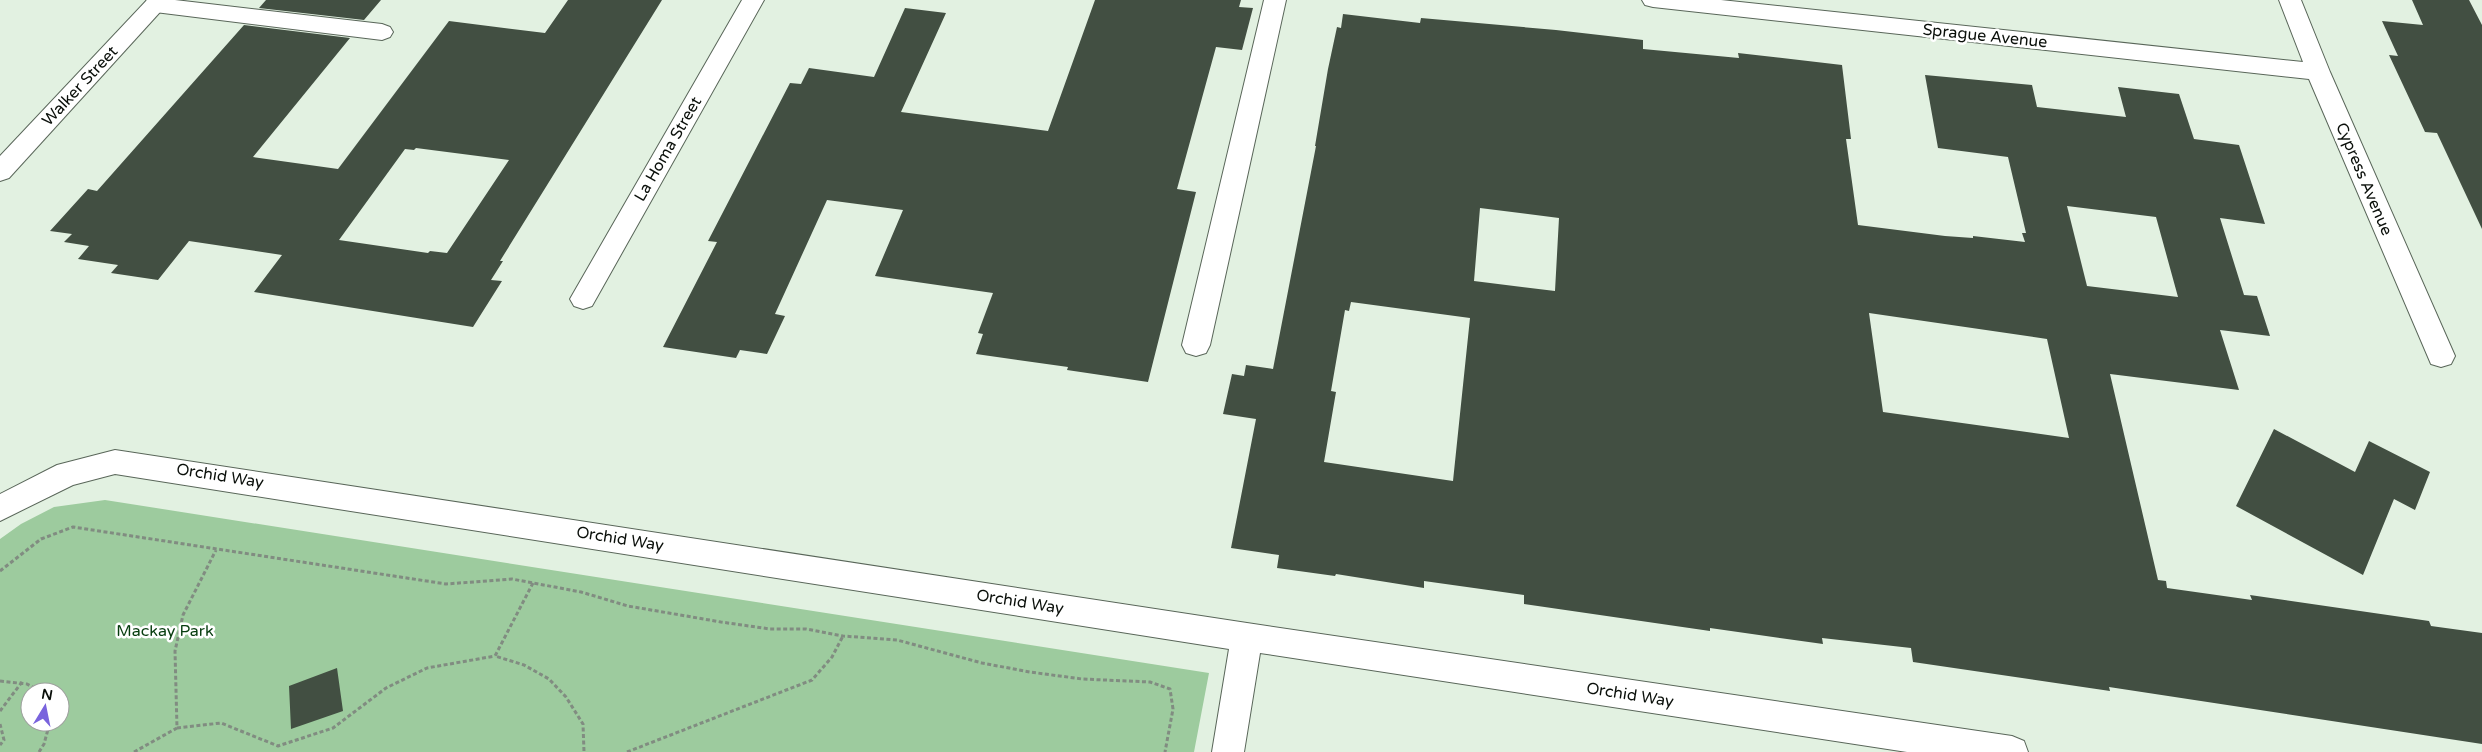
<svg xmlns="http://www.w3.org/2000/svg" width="2482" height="752" viewBox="0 0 2482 752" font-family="'Varela Round',sans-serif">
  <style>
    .green { fill: #9dcb9e; fill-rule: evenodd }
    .building { fill: #424f42; fill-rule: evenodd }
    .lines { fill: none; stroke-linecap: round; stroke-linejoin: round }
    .lane-casing { stroke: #596659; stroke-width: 2 }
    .street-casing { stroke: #596659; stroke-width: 2 }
    .secondary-casing { stroke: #596659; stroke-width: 2 }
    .path { stroke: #818c81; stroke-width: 3; stroke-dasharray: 4 2.5; stroke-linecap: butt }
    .lane { fill: #fff; fill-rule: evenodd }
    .street { fill: #fff; fill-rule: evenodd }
    .secondary { fill: #fff; fill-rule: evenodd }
    .labels { text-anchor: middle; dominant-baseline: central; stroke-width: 5; stroke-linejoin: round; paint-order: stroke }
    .street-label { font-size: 16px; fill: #0a0f0a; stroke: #fff }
    .park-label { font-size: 16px; fill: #073d0f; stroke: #fff }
  </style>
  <rect width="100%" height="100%" fill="#e2f1e1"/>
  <path class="green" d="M105 500 1209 673 1194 752H0V539L21 524 54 507ZM30 692H60V722H30Z"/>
  <path class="building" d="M266 0H381L364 20 259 8Z
    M568 0H662L500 261H503L491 280 502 281 473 327 254 292 282 255 189 241 158 280 111 273 118 265 78 259 89 246 64 242 72 234 50 231 88 189 97 191 244 25 350 38 253 157 338 169 449 21 545 33ZM416 148 509 160 447 253 430 251 428 253 339 240 405 149 414 150Z
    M1095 0H1241L1239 7 1253 8 1242 50 1216 47 1177 189 1196 192 1148 382 1067 370 1068 367 976 354 983 334 978 333 993 293 875 276 903 210 827 200 775 314 785 316 767 354 740 350 736 358 663 347 717 242 708 241 790 83 801 84 809 68 874 77 905 8 946 13 901 112 1048 131Z
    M2412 0H2469L2482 25V229L2437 133 2425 132 2389 55 2398 56 2382 21 2423 25Z
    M1343 14 1420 23 1421 18 1556 30 1643 40V49L1739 58 1738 53 1842 65 1851 139H1846L1858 225 1945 236 1973 238V236L2025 242 2022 233H2026L2008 157 1938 148 1925 75 2032 85 2037 107 2126 117 2118 87 2179 94 2194 139 2239 145 2265 224 2220 218 2244 295 2257 296 2270 336 2220 330 2239 390 2110 374 2158 580 2166 581 2167 588 2252 600 2250 595 2429 621 2431 626 2482 633V744L2109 687 2110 691 1913 662 1911 648 1822 638 1823 644 1710 628V631L1524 604V595L1424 581V588L1336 574 1335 576 1277 568 1279 555 1231 548 1256 419 1223 414 1232 374 1244 376 1246 365 1273 369 1316 146H1315L1328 69 1337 27 1341 28ZM2067 206 2156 217 2178 297 2087 286ZM1480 208 1559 218 1555 291 1474 281ZM1351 302 1470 318 1453 481 1324 462 1336 392 1331 391 1345 310 1349 311ZM1869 313 2047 339 2069 438 1883 412Z
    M2274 429 2355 472 2369 441 2430 472 2415 510 2394 499 2363 575 2236 506Z
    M337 668 343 711 291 729 289 686Z"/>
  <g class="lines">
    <defs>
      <path id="lane" d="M147 0H175L382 24 390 27 393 32 390 37 382 40 155 12 147 10 144 5Z
        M1264 0H1286L1210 345 1206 353 1196 356 1186 353 1182 345Z"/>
      <path id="street" d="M742 0H764L592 306 583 309 574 306 570 299 574 292Z
        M1642 0H1721L2303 62 2279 0H2301L2330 72 2455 356 2451 364 2441 367 2431 364 2309 79 1653 7 1645 5Z
        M115 450 1247 623 2012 736 2024 741 2028 752H1907L1260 653 1244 752H1212L1229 649 115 474 73 485 0 521V494L57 465Z"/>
      <path id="secondary" d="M147 0H171L9 178 0 181V156Z"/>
    </defs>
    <use href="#lane" class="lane-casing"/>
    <use href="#street" class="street-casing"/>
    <use href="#secondary" class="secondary-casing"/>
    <path class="path" d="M0 571 41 539 73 527 446 584 512 579 581 592 628 606 721 622 770 629H806L843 636 897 640 982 663 1030 672 1082 679 1150 682 1170 689 1173 709 1165 752
      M533 583 495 656 524 665 549 679 566 697 583 724 584 752
      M0 681 27 684 41 692
      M0 711 22 682
      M0 724 4 740 0 745
      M177 728 221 723 278 746 333 728 386 688 427 668 495 656
      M39 752 44 744 50 722
      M134 752 177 728 175 651 183 615 216 550
      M627 752 812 680 832 657 843 636"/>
    <use href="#lane" class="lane"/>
    <use href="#street" class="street"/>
    <use href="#secondary" class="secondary"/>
  </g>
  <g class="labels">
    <g class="street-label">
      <text transform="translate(1985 36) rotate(6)">Sprague Avenue</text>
      <text transform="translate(80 86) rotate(-47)">Walker Street</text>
      <text transform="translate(668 149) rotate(-60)">La Homa Street</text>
      <text transform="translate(2364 179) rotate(67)">Cypress Avenue</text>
      <text transform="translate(220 476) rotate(9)">Orchid Way</text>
      <text transform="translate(620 539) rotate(9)">Orchid Way</text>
      <text transform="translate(1020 602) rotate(9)">Orchid Way</text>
      <text transform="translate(1630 695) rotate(9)">Orchid Way</text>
    </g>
    <g class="park-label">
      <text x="165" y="631">Mackay Park</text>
    </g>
  </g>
  <g transform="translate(45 707) rotate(10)"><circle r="24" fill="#ffffff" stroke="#9d9f9d"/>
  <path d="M0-4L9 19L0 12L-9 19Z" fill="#7963dd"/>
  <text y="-8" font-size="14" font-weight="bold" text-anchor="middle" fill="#0a0f0a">N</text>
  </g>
</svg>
